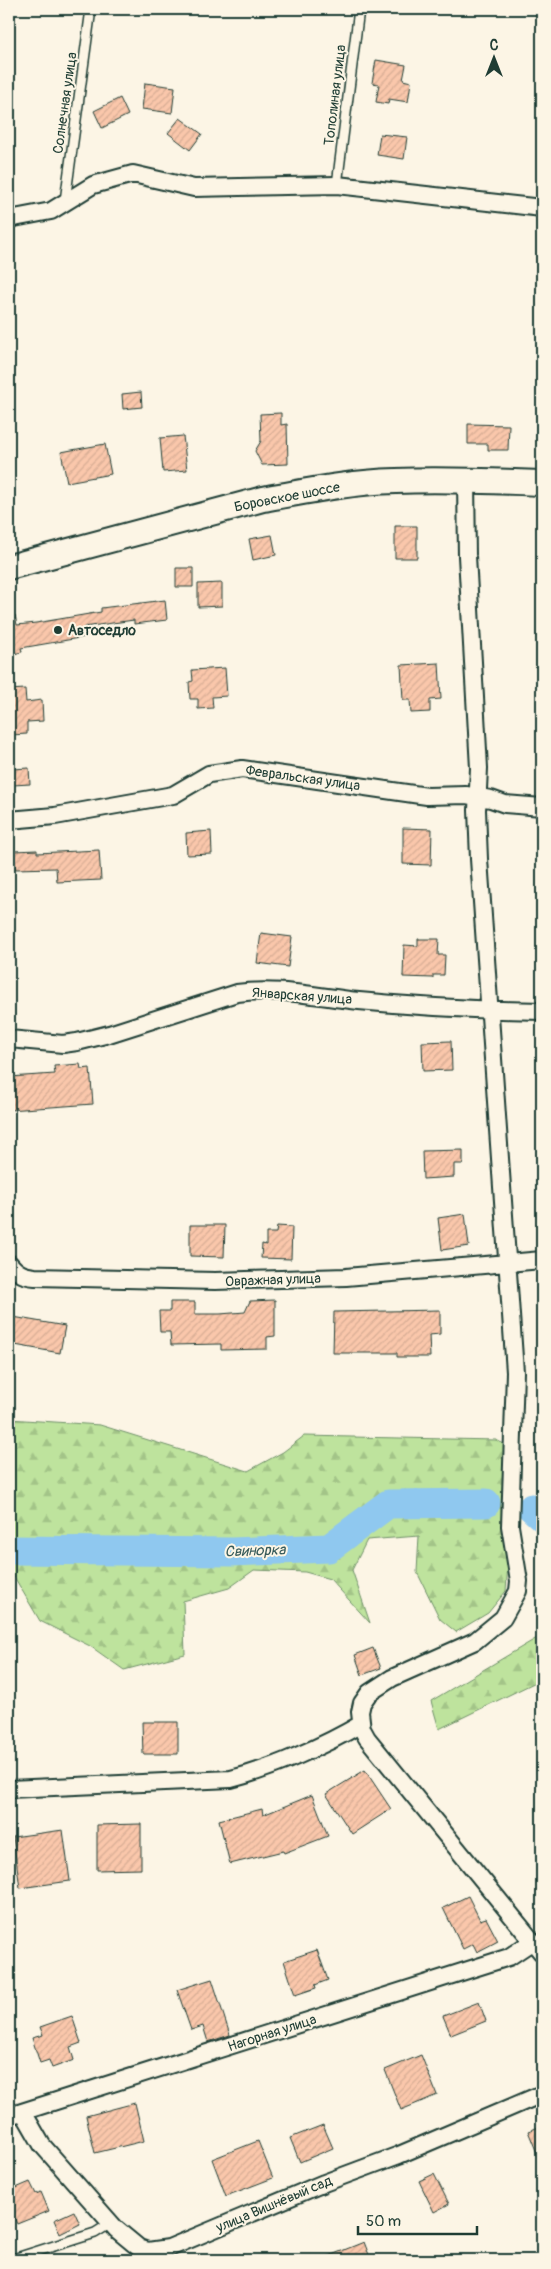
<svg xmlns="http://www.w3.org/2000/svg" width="551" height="2269" viewBox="0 0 551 2269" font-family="Pangolin,sans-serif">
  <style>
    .forest { fill: url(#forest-firs); stroke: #6e9068 }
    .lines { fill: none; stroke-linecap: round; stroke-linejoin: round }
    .river { stroke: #8fc8ef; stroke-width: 29 }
    .building { fill: url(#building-hatch); stroke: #1f3d34 }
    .lane-casing { stroke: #1f3d34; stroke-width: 12 }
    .street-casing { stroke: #1f3d34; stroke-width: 20 }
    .secondary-casing { stroke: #1f3d34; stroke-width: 28 }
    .lane { stroke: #fcf5e5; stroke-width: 9 }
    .street { stroke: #fcf5e5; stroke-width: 16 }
    .secondary { stroke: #fcf5e5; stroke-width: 24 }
    .poi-dot { fill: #1f3d34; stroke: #fcf5e5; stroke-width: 2 }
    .labels { text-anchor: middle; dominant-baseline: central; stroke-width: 4; stroke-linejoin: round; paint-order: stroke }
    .street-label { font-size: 14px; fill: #1f3d34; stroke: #fcf5e5 }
    .poi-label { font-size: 14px; font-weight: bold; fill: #1f3d34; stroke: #fcf5e5; text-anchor: start }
    .water-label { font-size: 15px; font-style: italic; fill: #355959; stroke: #fcf5e5 }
  </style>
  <defs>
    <pattern id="forest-firs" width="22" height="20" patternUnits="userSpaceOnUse" patternTransform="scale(1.25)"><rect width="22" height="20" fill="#bee39d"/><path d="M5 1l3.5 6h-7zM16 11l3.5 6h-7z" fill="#a3c488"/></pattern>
    <pattern id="building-hatch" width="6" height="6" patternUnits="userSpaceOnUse" patternTransform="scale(1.25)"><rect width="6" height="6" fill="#fac7ab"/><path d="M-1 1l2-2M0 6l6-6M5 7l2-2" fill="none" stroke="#d6ac94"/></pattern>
  </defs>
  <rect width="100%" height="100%" fill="#fcf5e5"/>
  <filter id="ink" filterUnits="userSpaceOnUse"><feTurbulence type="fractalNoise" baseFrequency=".02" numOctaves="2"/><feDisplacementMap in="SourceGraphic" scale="10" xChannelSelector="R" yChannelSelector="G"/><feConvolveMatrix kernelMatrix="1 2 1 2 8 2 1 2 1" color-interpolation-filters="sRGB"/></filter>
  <g filter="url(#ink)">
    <path class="forest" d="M9 1419 100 1425 248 1471 283 1452 304 1436 496 1440 504 1444 508 1564 506 1591 488 1613 456 1632 440 1619 417 1572 419 1536 367 1540 352 1570 370 1623 330 1579 305 1572 254 1570 229 1588 183 1601 185 1654 124 1670 90 1646 40 1621 9 1568Z
      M542 1635V1679L439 1729 431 1701Z"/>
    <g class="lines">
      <path class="river" d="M532 1508 542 1517
        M9 1550 232 1552 329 1548 388 1504 486 1503"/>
    </g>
    <path class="building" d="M376 60 406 65 403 80 411 82 408 102 389 99 388 104 376 102 379 84 372 83Z
      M145 83 175 87 172 113 142 109Z
      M120 98 128 115 102 128 94 111Z
      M180 118 202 134 190 150 168 133Z
      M380 134 407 137 404 159 377 155Z
      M141 392 142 407 123 409 122 394Z
      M281 413V425L287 424 288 464 262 465 255 451 261 441 260 414Z
      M468 424 509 425 508 450H488V444H468Z
      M183 436 187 470 163 472 160 438Z
      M105 444 111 474 67 482 61 452Z
      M395 526H417V558H395Z
      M272 535 276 555 253 560 249 539Z
      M176 568H193V587H176Z
      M222 583V606L198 607V584Z
      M165 600 167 620 134 624V620L84 627 85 637 21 648 22 652 9 655V616L15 615 17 625 36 623 101 612V608Z
      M439 663 441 699 430 700V712L411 713 410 700H403L401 665Z
      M225 668 227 696 212 697 213 708 198 709V699H190L189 682 193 681 192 670Z
      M25 689 26 702 42 700 43 721 27 722V734L11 735 9 690Z
      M29 768 30 784 13 785 12 769Z
      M403 828 432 829 431 865 403 864Z
      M211 831 212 854 187 855 186 833Z
      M37 850V853L99 850 101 880 57 882 56 868 15 869 14 851Z
      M261 933 292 937 288 967 257 963Z
      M418 939H439L438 955H445L444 975H433V978L403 977 404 945 418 946Z
      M451 1041 452 1070 423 1071 422 1042Z
      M80 1064 81 1069 90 1068 93 1104 9 1110V1077L55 1074 54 1066Z
      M463 1150V1164H454V1177L423 1179 422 1151Z
      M465 1214 469 1246 442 1250 438 1218Z
      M190 1225H225L224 1257 190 1256Z
      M277 1226 292 1227 291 1259 261 1258 262 1244 266 1245V1233H276Z
      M275 1300V1336L267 1337V1349L221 1350V1344L171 1345 170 1332H160L159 1311H170V1302H195V1314H220L245 1312 250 1301Z
      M440 1310V1334L429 1335 430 1357H397V1353H333L334 1312Z
      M13 1317 65 1326 60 1353 9 1344Z
      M373 1648 381 1668 362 1675 355 1655Z
      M142 1722H178V1754H143Z
      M365 1770 391 1809 352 1834 326 1794Z
      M312 1795 328 1836 284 1853 283 1851 230 1864 219 1820 262 1809 263 1815Z
      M141 1824V1869L97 1870V1825Z
      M63 1830 70 1881 20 1888 13 1837Z
      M468 1896 480 1920 486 1918 498 1941 477 1952 473 1944 463 1949 443 1908Z
      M317 1950 328 1980 315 1985 316 1988 295 1995 284 1961Z
      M212 1979 230 2035 208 2042 203 2026 191 2030 177 1990Z
      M479 2002 486 2021 451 2035 443 2016Z
      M72 2016 81 2043 70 2047 74 2060 52 2068 49 2060 40 2063 32 2038 43 2035 40 2027Z
      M421 2055 437 2095 401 2110 385 2070Z
      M135 2103 144 2141 95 2153 86 2116Z
      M323 2125 333 2148 300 2162 290 2138Z
      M542 2126V2165L528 2131Z
      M258 2141 273 2178 226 2196 212 2159Z
      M434 2174 449 2204 434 2212 419 2181Z
      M30 2182 36 2194 41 2192 49 2211 17 2224 9 2206V2191Z
      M74 2211 80 2224 60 2234 54 2220Z
      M364 2242 371 2260H319Z"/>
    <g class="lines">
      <defs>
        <path id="lane" d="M337 185 359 9
          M65 201 91 9
          M10 2260 95 2233 111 2223"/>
        <path id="street" d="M9 219 51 211 93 185 133 174 194 188 337 185 542 208
          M466 480 467 556 479 768 477 810 479 859 515 1372 510 1526 519 1581 518 1591 503 1618 475 1641 392 1678 369 1693 362 1703 360 1712 362 1729 367 1738 542 1953
          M9 820 55 816 173 795 209 774 242 769 427 796 466 795 491 799 505 804 542 807
          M9 1039 63 1044 77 1042 109 1034 237 993C277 987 319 997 359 1001 420 1007 481 1010 542 1011
          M9 1263C17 1273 23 1276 35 1277L215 1281 346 1277 542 1260
          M9 1789 231 1779C271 1769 326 1745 361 1724
          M23 2112 42 2145 116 2229 139 2248 148 2251 169 2248 324 2183 399 2155 542 2094
          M9 2116 509 1957 533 1941"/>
        <path id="secondary" d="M9 567 263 499C307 491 351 482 396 481 445 479 493 481 542 483"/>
      </defs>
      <use href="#lane" class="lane-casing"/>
      <use href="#street" class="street-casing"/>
      <use href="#secondary" class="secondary-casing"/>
      <use href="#lane" class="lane"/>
      <use href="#street" class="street"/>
      <use href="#secondary" class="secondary"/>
    </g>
  </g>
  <circle class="poi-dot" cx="58" cy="630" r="5"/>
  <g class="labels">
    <g class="street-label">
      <text transform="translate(335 95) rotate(-83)">Тополиная улица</text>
      <text transform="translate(65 103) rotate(-82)">Солнечная улица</text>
      <text transform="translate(287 497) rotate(-11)">Боровское шоссе</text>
      <text transform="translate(303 778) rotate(8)">Февральская улица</text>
      <text transform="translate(302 996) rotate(4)">Январская улица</text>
      <text transform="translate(273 1280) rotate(-2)">Овражная улица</text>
      <text transform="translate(272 2033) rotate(-18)">Нагорная улица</text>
      <text transform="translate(274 2204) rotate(-23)">улица Вишнёвый сад</text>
    </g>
    <g class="poi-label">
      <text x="68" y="630">Автоседло</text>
    </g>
    <g class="water-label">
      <text transform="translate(255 1551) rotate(-2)">Свинорка</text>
    </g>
  </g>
  <rect width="551" height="2269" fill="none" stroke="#fcf5e5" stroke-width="30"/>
  <rect x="15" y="15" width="521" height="2239" fill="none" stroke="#1f3d34" stroke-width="2" filter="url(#ink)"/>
  <g transform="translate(494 58)" stroke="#fcf5e5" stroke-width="4" paint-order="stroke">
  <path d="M0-4L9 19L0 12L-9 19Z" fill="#1f3d34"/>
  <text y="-8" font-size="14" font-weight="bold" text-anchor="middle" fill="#1f3d34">С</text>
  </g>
  <path d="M358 2226v8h119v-8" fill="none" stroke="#1f3d34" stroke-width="2.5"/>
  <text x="366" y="2226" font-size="15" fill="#1f3d34" stroke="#fcf5e5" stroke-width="4" paint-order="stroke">50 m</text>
</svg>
